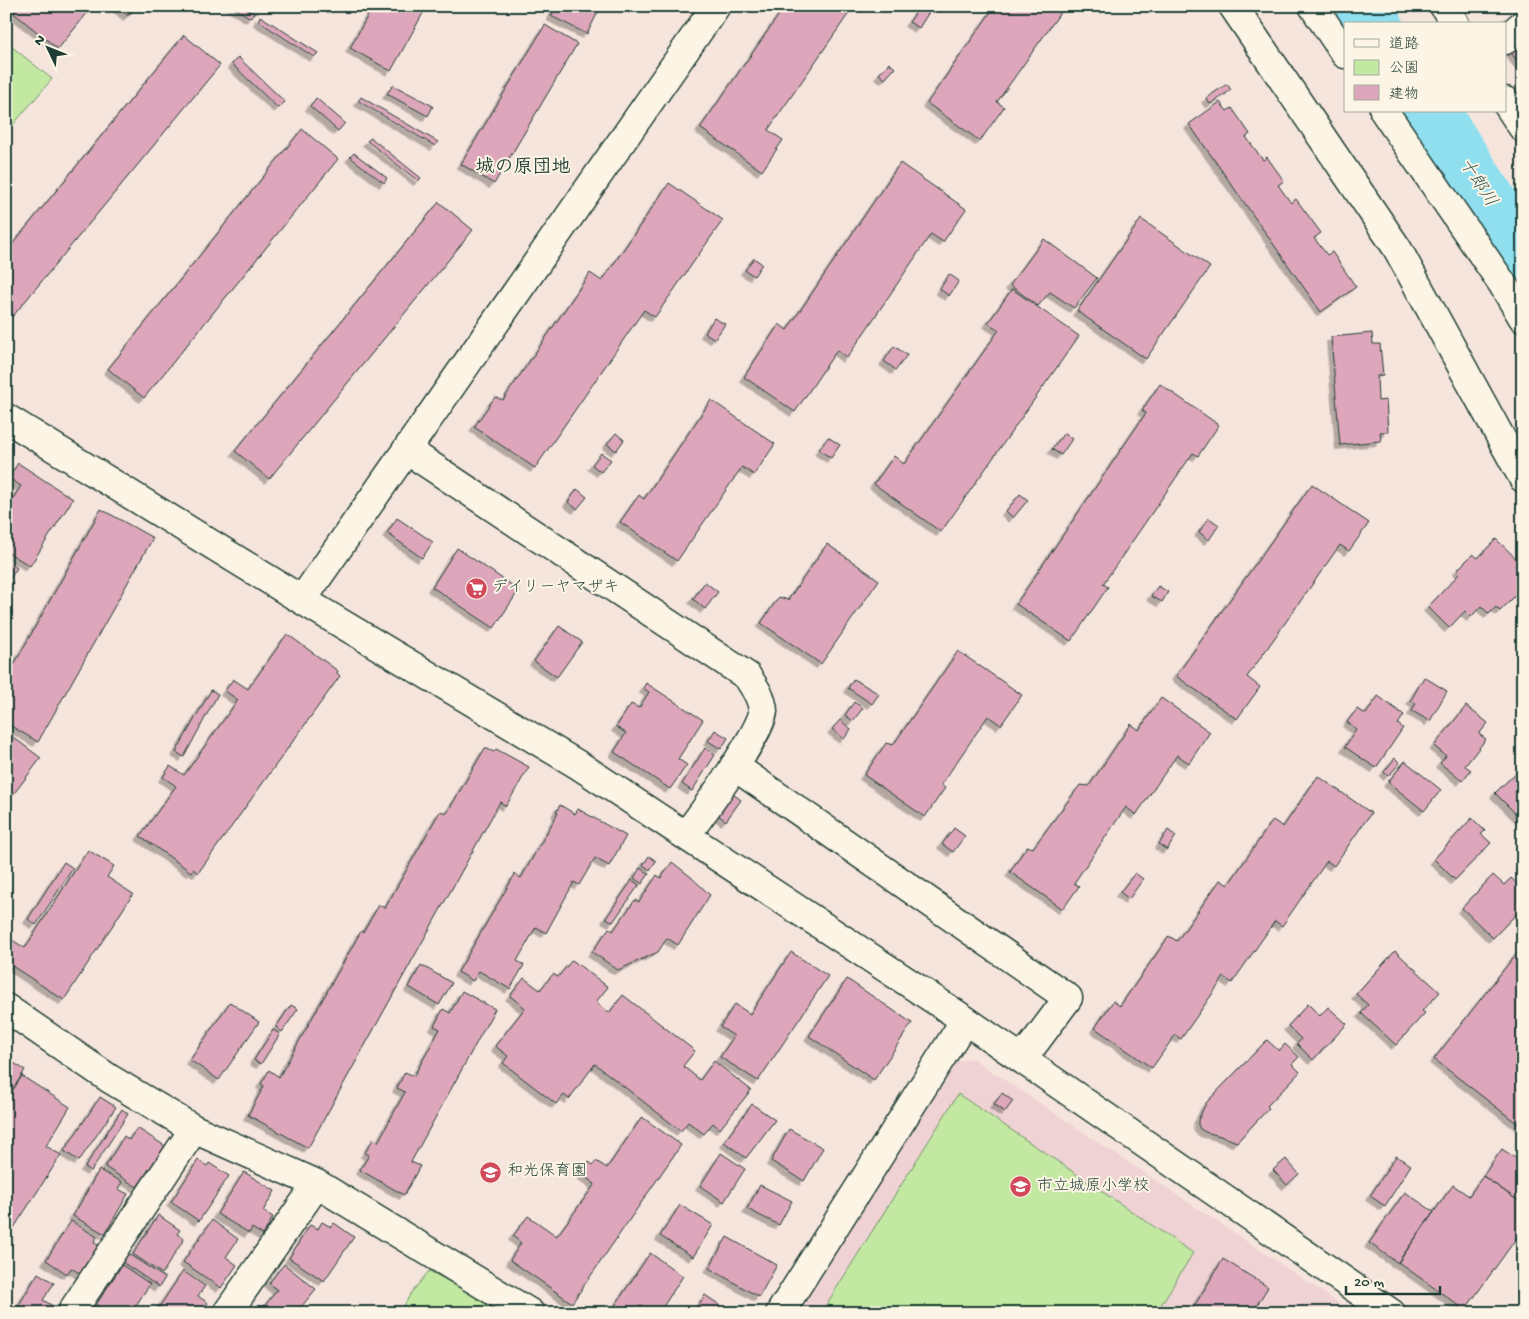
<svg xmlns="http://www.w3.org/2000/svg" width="1529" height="1319" viewBox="0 0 1529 1319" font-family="'Gochi Hand','Klee One',sans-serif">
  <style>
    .built { fill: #efd2d3 }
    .green { fill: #c3e8a2; stroke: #71926b }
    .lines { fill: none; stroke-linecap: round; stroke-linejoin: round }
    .river { stroke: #90dfef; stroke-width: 56 }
    .building { fill: #dea6bb; stroke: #1f3d34; filter: url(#shadow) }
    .minor-casing { stroke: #1f3d34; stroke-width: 31 }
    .minor { stroke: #fcf5e5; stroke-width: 28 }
    .labels { text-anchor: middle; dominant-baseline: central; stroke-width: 4; stroke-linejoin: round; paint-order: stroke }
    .poi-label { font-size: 16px; fill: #1f3d34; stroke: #fcf5e5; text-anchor: start }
    .water-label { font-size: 18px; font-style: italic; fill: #365d59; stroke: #fcf5e5 }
    .quarter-label { font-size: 19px; font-weight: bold; fill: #1f3d34; stroke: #fcf5e5 }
  </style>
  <defs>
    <filter id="shadow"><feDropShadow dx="-4.5" dy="4.5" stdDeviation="0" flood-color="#0004"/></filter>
  </defs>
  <rect width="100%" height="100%" fill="#f6e5dd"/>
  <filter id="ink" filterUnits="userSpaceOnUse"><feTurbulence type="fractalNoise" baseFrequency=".02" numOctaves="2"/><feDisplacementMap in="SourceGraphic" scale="10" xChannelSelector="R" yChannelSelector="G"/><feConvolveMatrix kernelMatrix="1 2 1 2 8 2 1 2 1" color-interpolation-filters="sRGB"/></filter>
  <g filter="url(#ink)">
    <path class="built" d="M972 1058 1354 1313H798L957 1062Z"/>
    <path class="green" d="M6 42 52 79 6 133Z
      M958 1094 1193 1253 1156 1313H821Z
      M429 1271 507 1310 505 1313H400L411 1293Z"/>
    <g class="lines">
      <path class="river" d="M1363 6 1375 24
        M1431 111 1523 255"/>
    </g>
    <path class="building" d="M13 6H93L58 49 10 10Z
      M116 6H132L135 9 128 16Z
      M231 6H242L254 13 251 18Z
      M373 6H427L391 71 350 48Z
      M556 6H601L587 34 551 16Z
      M785 6H854L768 130 783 140 762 171 700 128Z
      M995 6H1065L997 102 1004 107 980 141 927 103Z
      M920 7 929 12 919 28 909 22Z
      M260 16 318 53 314 57 258 21Z
      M545 25 577 44 494 184 461 164Z
      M184 35 220 65 13 316 6 310V252Z
      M1523 37V69L1507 47Z
      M238 57 285 102 278 108 232 64Z
      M889 63 895 68 885 79 879 74Z
      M1227 84 1231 90 1210 104 1206 98Z
      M393 85 433 106 428 116 387 94Z
      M361 97 438 142 435 146 358 101Z
      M316 98 345 123 338 131 310 106Z
      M1220 102 1227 111 1232 108 1250 134 1246 137 1263 160 1267 157 1284 181 1278 185 1291 203 1296 199 1321 233 1314 238 1327 255 1332 252 1356 287 1321 312 1189 124Z
      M302 129 338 159 144 398 108 369Z
      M371 138 421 178 418 181 367 141Z
      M354 153 387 178 384 183 350 157Z
      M900 163 966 209 943 242 931 234 847 358 837 350 795 412 744 377 779 324 787 330Z
      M669 183 723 220 655 317 644 310 535 468 474 427 495 397 503 400 590 273 602 281Z
      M439 202 473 230 269 479 235 451Z
      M1141 219 1210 267 1146 359 1077 311Z
      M1044 239 1097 278 1074 308 1050 292 1038 306 1010 285Z
      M754 258 762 264 754 276 745 270Z
      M949 274 959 281 949 296 940 289Z
      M1012 289 1079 336 941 532 874 484 894 456 904 464 999 330 988 323Z
      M714 318 725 324 715 339 705 333Z
      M1372 333 1373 344H1380L1383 375 1377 376 1378 401 1386 400 1388 432H1380L1381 441 1340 445 1331 337Z
      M894 346 907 355 896 370 884 361Z
      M1160 384 1219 425 1198 456 1193 453 1103 584 1108 587 1071 641 1016 604 1146 413 1142 410Z
      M711 400 775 444 754 475 742 467 677 561 620 522 639 495 644 499Z
      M616 433 624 440 616 451 607 444Z
      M1064 433 1072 439 1061 455 1052 449Z
      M828 437 840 445 831 458 819 450Z
      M601 453 611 460 601 472 592 465Z
      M18 463 73 499 30 566 6 551V509L21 486 9 478Z
      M1312 484 1369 523 1349 551 1340 545 1247 677 1260 687 1237 719 1176 676Z
      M577 489 587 497 577 509 568 502Z
      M1020 494 1028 500 1013 518 1006 511Z
      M101 509 153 538 38 742 6 723V679Z
      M397 518 433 542 422 558 387 533Z
      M1209 518 1219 525 1209 540 1199 532Z
      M1496 539 1523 565V588L1500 611 1496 607 1489 614 1481 606 1471 617 1465 611 1449 628 1428 607 1460 573 1457 570 1473 554 1478 558Z
      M827 544 879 580 821 664 761 623 779 597 788 600Z
      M457 548 519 590 494 628 432 587Z
      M6 560 17 568 9 580 13 583 6 592Z
      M705 582 718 592 705 609 693 599Z
      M1158 586 1168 592 1162 602 1151 596Z
      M559 626 582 642 557 677 534 661Z
      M287 634 338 671 337 673 340 676 198 873 193 869 191 872 140 836 176 786 163 777 170 766 184 775 238 700 225 691 233 679 248 689Z
      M958 651 1022 695 1001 725 988 716 941 785 945 788 925 817 864 775 886 743 893 745Z
      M1424 677 1447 691 1430 721 1412 711 1416 703 1411 700Z
      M854 679 879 694 872 704 848 688Z
      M646 683 703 720 678 759 687 765 670 789 614 752 626 733 616 727 631 704 639 708 649 692 643 688Z
      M211 690 218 694 184 757 176 752Z
      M1378 696 1404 715 1398 724 1403 728 1376 768 1345 747 1356 729 1347 722 1357 709 1366 714Z
      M1161 698 1210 732 1189 763 1177 755 1136 815 1126 807 1074 883 1079 886 1063 909 1010 872 1027 846 1033 848 1080 785 1089 786 1131 724 1139 730Z
      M854 702 863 708 853 721 845 715Z
      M1466 706 1488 723 1479 734 1486 739 1465 766 1471 770 1462 781 1440 763 1446 756 1434 746Z
      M840 720 851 729 844 739 832 729Z
      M715 730 728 738 721 749 708 741Z
      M6 732 41 758 6 804Z
      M485 748 494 752 496 749 529 767 506 806 500 802 308 1148 248 1115 264 1086 261 1084 269 1070 279 1077 361 931 363 932 379 905 385 908 440 811 447 813Z
      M705 748 715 755 692 791 682 784Z
      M1395 758 1400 763 1388 776 1384 772Z
      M1405 761 1441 790 1424 811 1388 782Z
      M1521 768 1523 769V821L1495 793Z
      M1318 776 1371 813 1334 866 1327 861 1282 926 1275 921 1232 983 1224 977 1181 1039 1175 1035 1152 1068 1095 1028 1113 1001 1120 1006 1169 936 1177 941 1220 880 1228 885 1273 820 1283 827Z
      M733 794 741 800 726 821 718 815Z
      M560 805 575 814 578 809 626 836 609 866 595 858 579 885 574 882 546 933 536 927 517 961 524 965 510 989 479 971 473 981 458 972 515 874 521 878 558 813 556 812Z
      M1472 818 1485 831 1481 834 1491 843 1455 880 1434 859Z
      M954 828 965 836 953 852 942 844Z
      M1168 830 1176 836 1167 850 1159 844Z
      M88 850 114 866 107 877 133 894 64 1000 12 966 9 971 6 969V942L9 938 25 948Z
      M649 856 656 861 650 870 643 865Z
      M64 862 73 868 36 925 28 919Z
      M672 862 691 877 710 895 678 945 667 938 658 952 618 970 592 952 609 928 613 931 635 900 639 902 657 875 661 878Z
      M640 868 649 874 642 884 634 878Z
      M1135 873 1143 879 1129 899 1120 892Z
      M1493 875 1504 885 1511 878 1523 889V907L1493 938 1462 908Z
      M632 880 639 885 613 922 606 918Z
      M1523 945V1128L1434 1059Z
      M1395 951 1440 992 1422 1011 1425 1013 1396 1045 1361 1013 1368 1005 1356 994Z
      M791 952 828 976 758 1081 720 1057 734 1036 720 1027 735 1004 750 1014Z
      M572 960 608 987 596 1002 609 1013 623 995 695 1051 683 1066 700 1080 714 1061 751 1090 720 1129 713 1123 704 1134 688 1122 681 1131 595 1064 569 1099 564 1095 556 1104 503 1063 508 1056 495 1046 525 1008 510 996 524 978 540 990 553 974 558 977Z
      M421 965 452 983 439 1005 409 987Z
      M847 979 912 1023 874 1080 809 1036Z
      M462 991 495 1009 411 1162 420 1166 404 1195 360 1170 369 1155 365 1153 373 1139 378 1142 405 1092 397 1088 405 1072 414 1076 440 1029 434 1026 443 1009 450 1013Z
      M230 1002 259 1022 219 1080 190 1060Z
      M1308 1004 1320 1016 1328 1007 1347 1024 1313 1060 1297 1044 1301 1039 1288 1026Z
      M291 1005 298 1009 282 1032 276 1027Z
      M273 1030 280 1034 261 1064 254 1060Z
      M1267 1040 1279 1051 1285 1044 1299 1057 1292 1064 1300 1072 1267 1106 1269 1108 1237 1142 1224 1137 1205 1132 1200 1129 1198 1125V1120L1206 1103Z
      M6 1058 25 1070 6 1100Z
      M22 1076 70 1107 46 1146 61 1155 6 1240V1100Z
      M1002 1093 1013 1101 1005 1112 994 1104Z
      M100 1097 116 1107 79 1161 64 1151Z
      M752 1104 775 1120 746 1158 724 1142Z
      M122 1109 128 1114 91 1171 85 1167Z
      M642 1117 681 1145 572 1303 510 1260 521 1243 513 1236 528 1216 557 1236 595 1184 581 1174 589 1162 593 1165 596 1161 607 1168Z
      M137 1128 165 1146 137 1187 105 1167 124 1136 129 1140Z
      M789 1129 823 1148 804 1181 771 1161Z
      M1502 1149 1523 1163V1204L1483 1176Z
      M721 1153 745 1169 724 1202 700 1186Z
      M1396 1156 1411 1165 1385 1206 1370 1196Z
      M1286 1159 1299 1174 1287 1185 1273 1170Z
      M198 1160 207 1166 209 1163 229 1176 199 1221 171 1202Z
      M99 1170 122 1182 118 1189 128 1194 105 1234 73 1216Z
      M244 1172 275 1191 263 1211 273 1217 263 1235 252 1228 249 1233 217 1214Z
      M1483 1176 1523 1204V1229L1465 1310 1398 1262 1453 1185 1469 1196Z
      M760 1185 792 1201 779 1225 747 1209Z
      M1405 1192 1434 1212 1398 1263 1369 1243Z
      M680 1205 713 1225 693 1257 660 1236Z
      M158 1215 180 1230 177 1234 184 1239 162 1274 133 1254Z
      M212 1220 238 1239 226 1257 237 1265 221 1288 183 1262Z
      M71 1221 97 1237 94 1242 102 1248 81 1274 71 1268 67 1274 46 1260Z
      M322 1222 331 1227 334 1223 354 1237 324 1281 289 1258 310 1225 318 1229Z
      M727 1237 777 1265 759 1297 709 1268Z
      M127 1253 165 1278 159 1287 122 1262Z
      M650 1253 683 1276 659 1313H610Z
      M1223 1259 1268 1287 1252 1313H1190Z
      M284 1264 316 1289 296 1313H269L263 1308 277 1290 269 1283Z
      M122 1265 150 1284 131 1313H107L96 1305Z
      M183 1271 205 1286 198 1296 208 1303 201 1313H155Z
      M38 1273 54 1283 43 1300 56 1308 53 1313H14Z
      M705 1295 720 1305 715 1313H693Z"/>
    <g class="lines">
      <defs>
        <path id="minor" d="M1233 6 1397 248 1523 478
          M1313 6 1345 54
          M1444 6 1455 24
          M1505 40 1523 24
          M1505 101 1523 128
          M1384 111 1502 283 1523 318
          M6 418 302 600 580 766 965 1020 1391 1313
          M407 450 747 676C754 687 762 697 763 711 764 729 700 817 686 835
          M302 600 716 6
          M734 766 1068 998 1033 1045 1021 1058
          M6 1008 110 1079 194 1129 317 1184 530 1313
          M73 1310 194 1129
          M227 1313 317 1184
          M780 1313 965 1020"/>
      </defs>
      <use href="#minor" class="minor-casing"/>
      <use href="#minor" class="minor"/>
    </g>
  </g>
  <defs>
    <symbol id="supermarket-disc" viewBox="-11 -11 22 22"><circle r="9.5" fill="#d1495b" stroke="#fcf5e5"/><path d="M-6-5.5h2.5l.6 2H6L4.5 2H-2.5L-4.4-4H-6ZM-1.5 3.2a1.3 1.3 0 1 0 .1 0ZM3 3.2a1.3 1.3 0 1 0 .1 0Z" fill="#fff"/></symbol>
    <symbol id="school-disc" viewBox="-11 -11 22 22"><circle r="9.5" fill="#d1495b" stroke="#fcf5e5"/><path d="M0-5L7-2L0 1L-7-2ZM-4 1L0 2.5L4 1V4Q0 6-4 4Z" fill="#fff"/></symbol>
  </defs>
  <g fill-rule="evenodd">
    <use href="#supermarket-disc" x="464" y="576" width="25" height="25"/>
    <use href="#school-disc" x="478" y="1160" width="25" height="25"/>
    <use href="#school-disc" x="1008" y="1174" width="25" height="25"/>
  </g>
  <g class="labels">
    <g class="poi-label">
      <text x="492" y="588">デイリーヤマザキ</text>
      <text x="507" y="1172">和光保育園</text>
      <text x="1037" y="1187">市立城原小学校</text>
    </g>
    <g class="water-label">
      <text transform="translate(1477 183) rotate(57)">十郎川</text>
    </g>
    <g class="quarter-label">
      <text x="523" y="168">城の原団地</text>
    </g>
  </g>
  <rect width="1529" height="1319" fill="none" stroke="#fcf5e5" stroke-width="25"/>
  <rect x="12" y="12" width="1504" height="1294" fill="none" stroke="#1f3d34" stroke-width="2" filter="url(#ink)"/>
  <rect x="1344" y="22" width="162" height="90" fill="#fcf5e5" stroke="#a4ab9e"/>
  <rect x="1354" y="39" width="25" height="8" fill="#fcf5e5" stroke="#a4ab9e"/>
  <text x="1389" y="48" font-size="15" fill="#1f3d34">道路</text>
  <rect x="1354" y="60" width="25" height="15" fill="#c3e8a2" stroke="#a4ab9e"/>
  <text x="1389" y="72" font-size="15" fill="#1f3d34">公園</text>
  <rect x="1354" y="85" width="25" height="15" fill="#dea6bb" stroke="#a4ab9e"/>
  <text x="1389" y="98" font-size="15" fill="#1f3d34">建物</text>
  <g transform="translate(48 48) rotate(313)" stroke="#fcf5e5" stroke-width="4" paint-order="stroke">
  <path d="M0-4L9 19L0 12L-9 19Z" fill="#1f3d34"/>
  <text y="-8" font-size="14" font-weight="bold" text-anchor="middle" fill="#1f3d34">N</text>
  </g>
  <path d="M1346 1286v8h94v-8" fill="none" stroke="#1f3d34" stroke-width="2.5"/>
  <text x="1354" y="1286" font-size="15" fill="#1f3d34" stroke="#fcf5e5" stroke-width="4" paint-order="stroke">20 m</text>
</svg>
